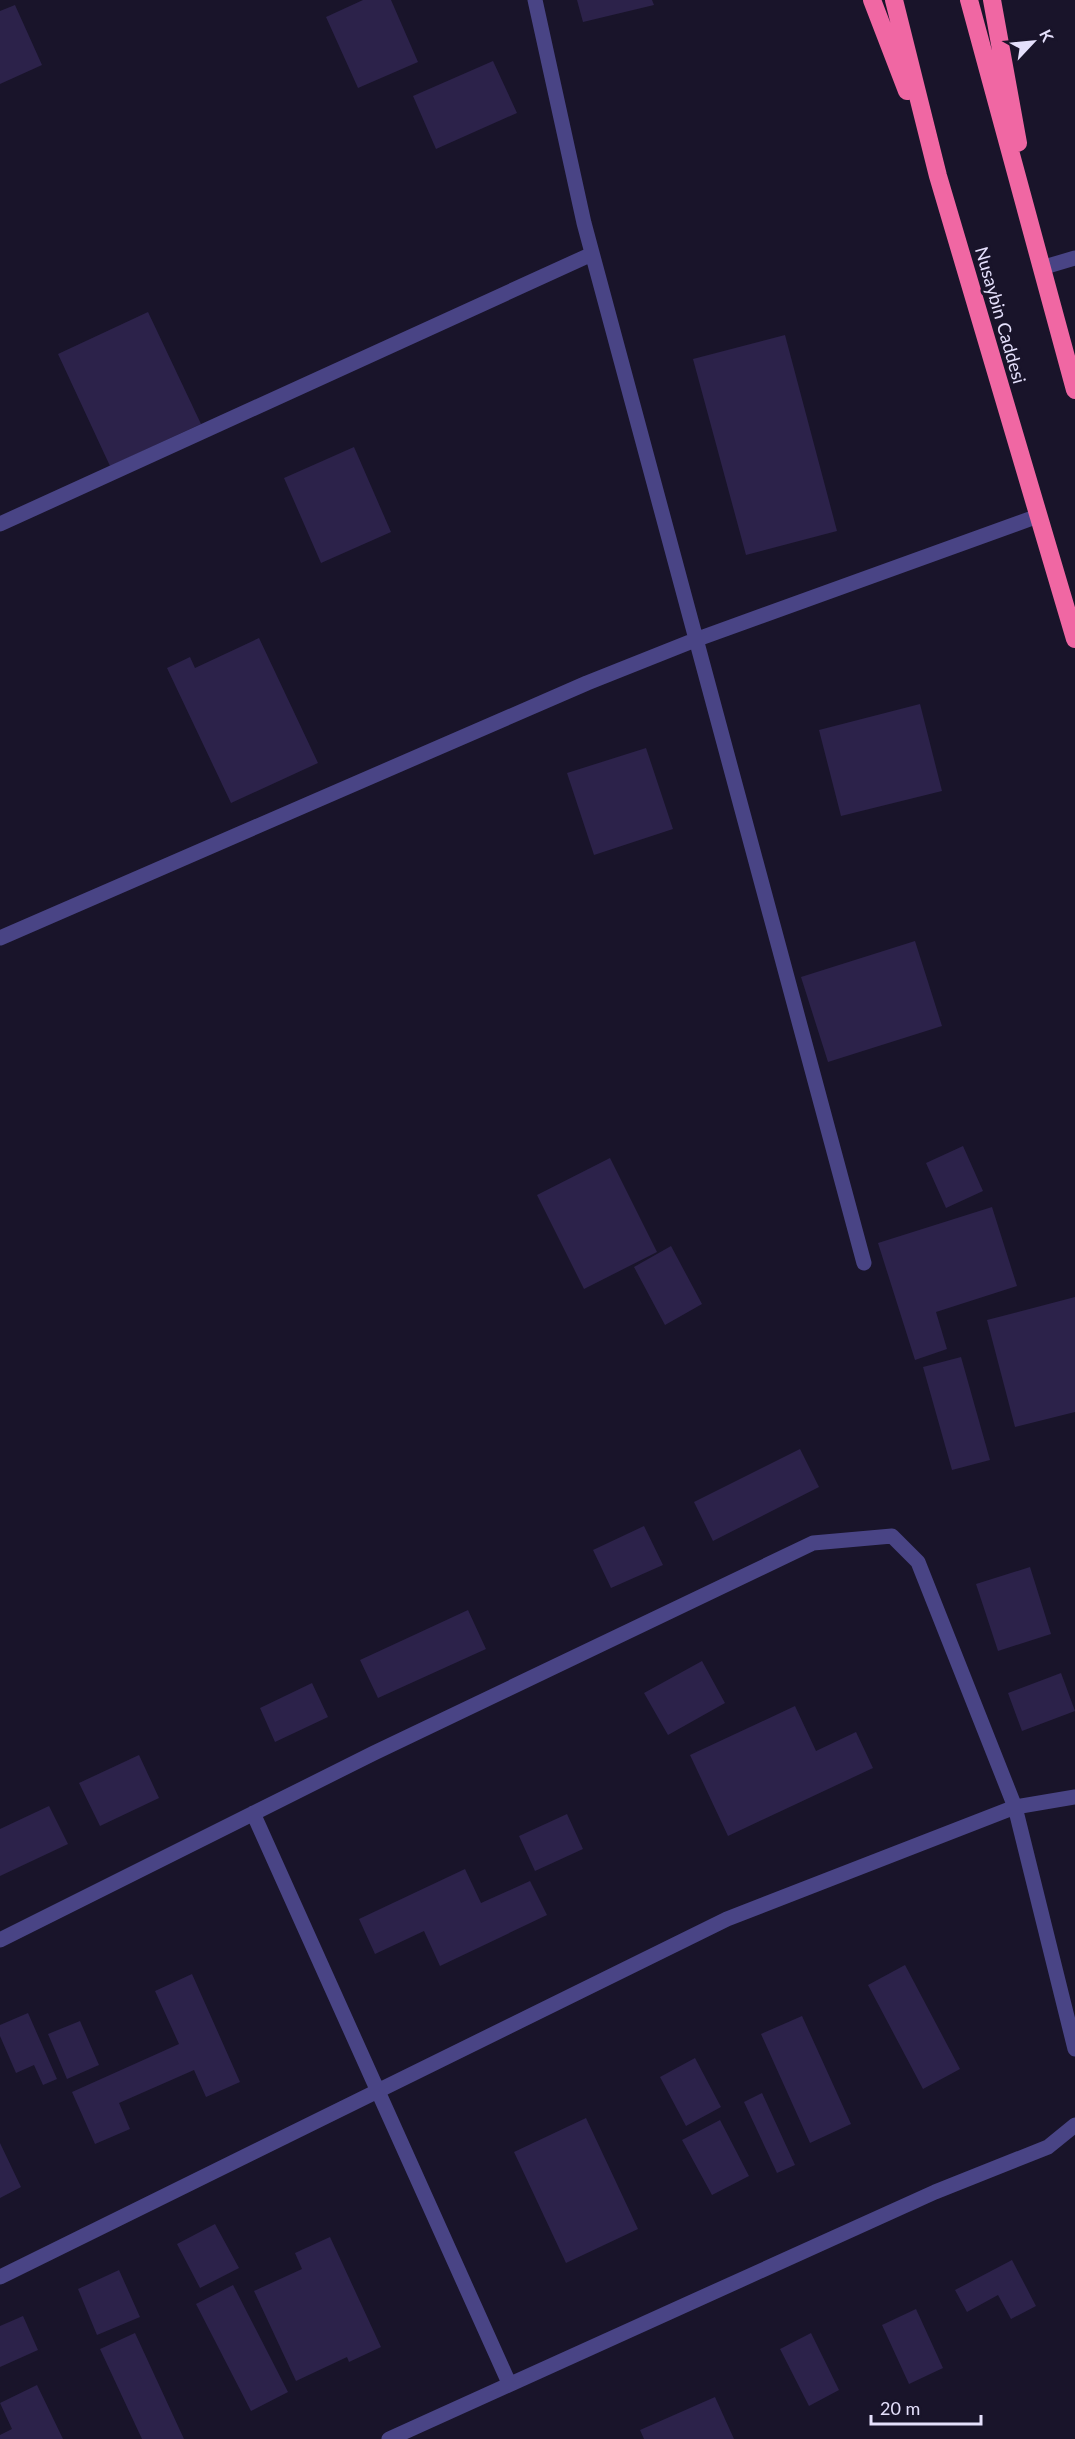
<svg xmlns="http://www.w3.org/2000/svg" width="1075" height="2439" viewBox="0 0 1075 2439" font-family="Lato,sans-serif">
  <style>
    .building { fill: #2c224a }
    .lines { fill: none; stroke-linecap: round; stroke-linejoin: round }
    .minor { stroke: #494485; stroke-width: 15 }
    .highway { stroke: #f067a3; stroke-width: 18 }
    .labels { text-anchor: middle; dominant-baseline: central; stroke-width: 6; stroke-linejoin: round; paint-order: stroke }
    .street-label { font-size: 18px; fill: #e5e0fc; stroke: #19142a }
  </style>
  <rect width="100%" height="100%" fill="#19142a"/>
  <path class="building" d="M363 0H391L418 62 358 88 326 17Z
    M577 0H652L654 5 583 22Z
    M15 5 42 65 0 84V11Z
    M493 61 517 113 436 149 413 96Z
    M148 312 201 424 110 466 58 354Z
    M785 335 837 531 746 555 693 359Z
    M354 447 391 532 321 563 284 478Z
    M259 638 318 763 231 803 167 668 190 657 195 668Z
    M920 704 942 791 841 816 819 730Z
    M646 748 673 829 594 855 567 773Z
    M915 941 942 1026 828 1062 801 977Z
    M963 1146 983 1191 946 1208 926 1163Z
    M610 1158 657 1252 584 1289 537 1195Z
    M992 1207 1017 1286 936 1312 947 1349 915 1360 878 1243Z
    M671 1246 702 1304 665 1325 634 1267Z
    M1075 1297V1412L1015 1427 987 1320Z
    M961 1357 990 1460 952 1470 923 1367Z
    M800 1449 819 1487 713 1541 694 1502Z
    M644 1526 663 1565 611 1588 593 1550Z
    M1030 1567 1051 1634 998 1651 976 1584Z
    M468 1610 486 1649 378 1698 360 1660Z
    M702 1661 725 1703 668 1735 644 1693Z
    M1061 1673 1075 1711 1022 1731 1008 1693Z
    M312 1683 328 1717 275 1742 260 1708Z
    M795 1706 816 1751 856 1732 873 1768 728 1836 690 1755Z
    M139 1755 159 1798 100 1826 79 1783Z
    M49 1806 68 1844 0 1876V1829Z
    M567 1814 583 1849 535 1871 519 1836Z
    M465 1869 481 1903 530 1881 547 1915 440 1966 424 1931 375 1954 359 1919Z
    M905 1965 960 2069 923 2089 868 1985Z
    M192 1974 240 2082 206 2097 194 2070 119 2103 130 2129 95 2144 72 2092 179 2044 155 1991Z
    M28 2013 57 2079 43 2085 34 2065 16 2073 0 2036V2025Z
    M802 2016 851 2124 810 2143 761 2034Z
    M80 2021 99 2065 67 2079 48 2034Z
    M695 2058 721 2107 686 2126 660 2077Z
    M762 2093 795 2165 777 2173 744 2102Z
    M586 2118 638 2229 566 2263 514 2152Z
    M720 2120 749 2176 712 2195 682 2140Z
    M0 2143 21 2187 0 2198Z
    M215 2224 239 2268 200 2288 177 2244Z
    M330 2237 381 2347 349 2362 347 2357 296 2381 254 2291 302 2269 295 2253Z
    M1012 2260 1036 2306 1011 2319 998 2295 967 2312 955 2290Z
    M119 2270 140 2317 97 2335 78 2289Z
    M233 2285 288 2392 251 2411 196 2304Z
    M916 2309 943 2368 909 2384 882 2325Z
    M23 2316 38 2350 0 2367V2326Z
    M135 2333 184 2439H142L100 2349Z
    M811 2333 839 2390 809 2406 780 2349Z
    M37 2385 63 2439H0V2435L12 2429 0 2403Z
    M715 2397 734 2439H644L640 2430Z"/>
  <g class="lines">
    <path class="minor" d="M535 0 584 223 864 1263
      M1041 268 1075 258
      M0 524 592 254
      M0 938 587 683 695 640 1038 516
      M253 1813 509 2383
      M0 1940 374 1753 813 1543 892 1536 918 1562 1015 1807 1075 2049
      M0 2277 727 1919 1015 1807 1075 1797
      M389 2439 935 2192 1048 2147 1075 2125"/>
    <path class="highway" d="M872 0 907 91
      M894 0 938 176 1075 639
      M969 0 1075 390
      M992 0 1018 143"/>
  </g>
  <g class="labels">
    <g class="street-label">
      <text transform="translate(1001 315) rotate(74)">Nusaybin Caddesi</text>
    </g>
  </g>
  <g transform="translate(1033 42) rotate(64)" stroke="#19142a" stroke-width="4.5" paint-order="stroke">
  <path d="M0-4.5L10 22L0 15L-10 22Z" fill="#e5e0fc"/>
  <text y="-9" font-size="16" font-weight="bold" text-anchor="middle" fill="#e5e0fc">K</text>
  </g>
  <path d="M871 2415v9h110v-9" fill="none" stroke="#e5e0fc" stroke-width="3"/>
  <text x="880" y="2415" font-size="18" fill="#e5e0fc" stroke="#19142a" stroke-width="4.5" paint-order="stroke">20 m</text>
</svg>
